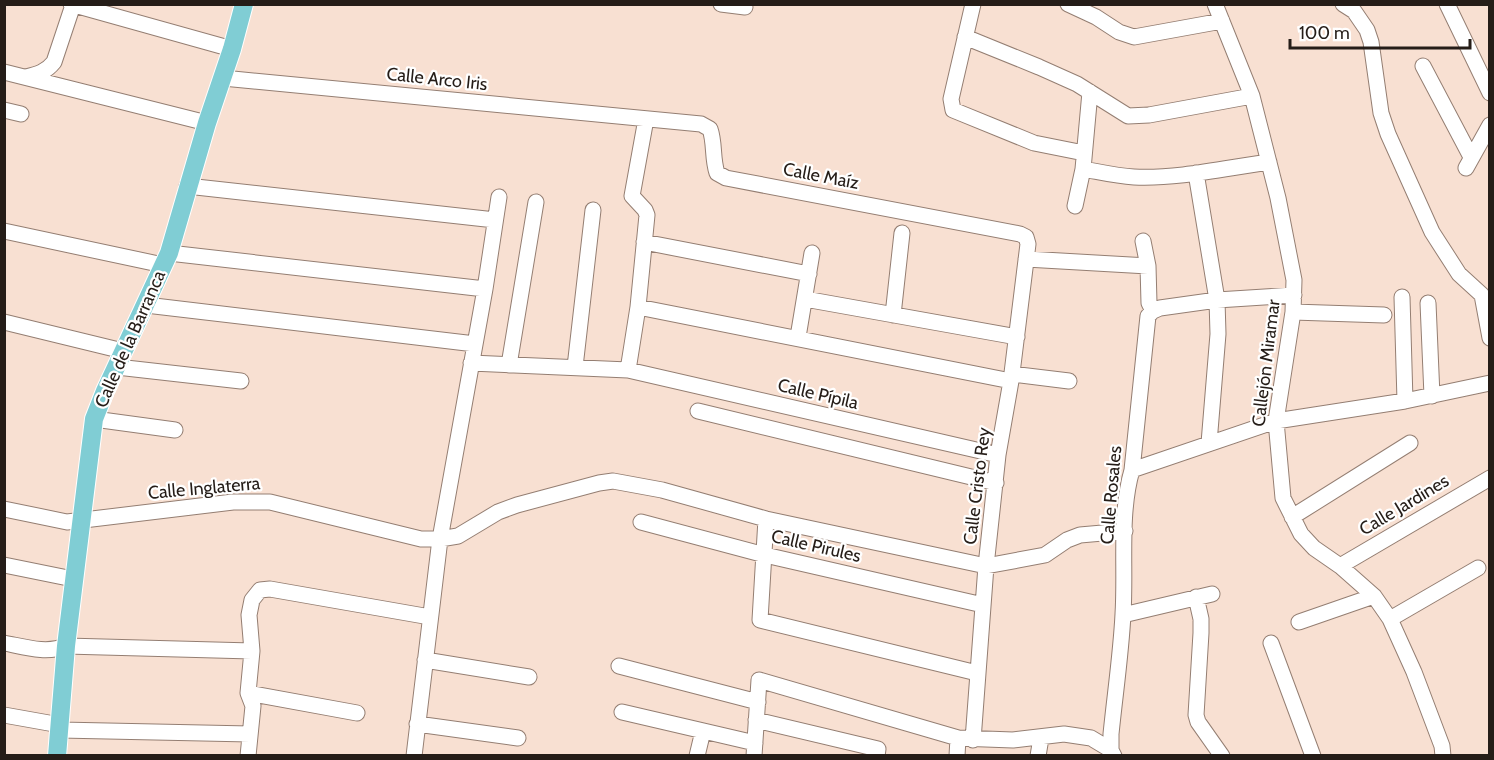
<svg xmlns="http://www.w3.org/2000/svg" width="1494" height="760" viewBox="0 0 1494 760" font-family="Cabin,sans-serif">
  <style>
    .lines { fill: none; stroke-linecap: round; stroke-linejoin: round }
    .minor-casing { stroke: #947e72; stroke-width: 17 }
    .major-casing { stroke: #fff; stroke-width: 20 }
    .minor { stroke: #fff; stroke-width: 15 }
    .major { stroke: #80cdd4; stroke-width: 18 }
    .labels { text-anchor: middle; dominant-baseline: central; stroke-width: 4.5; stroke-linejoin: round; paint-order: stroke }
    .street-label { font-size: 18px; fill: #251d18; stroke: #fff }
  </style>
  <rect width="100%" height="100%" fill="#f8e0d2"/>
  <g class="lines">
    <defs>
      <path id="minor" d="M71 4 232 49
        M721 4 745 7
        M973 4 951 99 953 110 1034 143 1084 153
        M1068 4 1096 17 1119 32 1134 37 1222 21
        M1215 4 1252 96 1278 198 1294 280 1293 312 1276 421 1283 498 1301 534 1314 548 1340 566 1374 596 1390 619 1414 672 1442 746 1443 756
        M1343 4 1354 11 1367 30 1371 42 1381 113 1388 134 1432 232 1459 274 1482 295 1490 338
        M1447 4 1490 93
        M965 37 1039 67 1077 84 1128 116 1149 115 1252 96
        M1423 66 1471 157
        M4 72 207 123
        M26 77C38 74 46 72 54 62L73 5
        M223 78 701 124 710 129C715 143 712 158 717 173L726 178 1020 234 1026 237 1028 244 1011 381 998 455 986 566 973 740
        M1090 92 1083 169C1100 172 1116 176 1134 177 1178 179 1225 168 1269 162
        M4 110 21 114
        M1466 168 1490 125
        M1196 173 1217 300 1218 334 1209 443
        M187 186 495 220
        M1075 206 1083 169
        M4 231 163 265
        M1143 241 1148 266 1149 303 1153 311
        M644 242 809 274
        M169 253 485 289
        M1026 259 1148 266
        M1402 297 1405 401
        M805 299 1017 337
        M1428 303 1432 396
        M146 305 475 344
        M638 307 1011 381
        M1293 312 1384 315
        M893 315 902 233
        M4 322 123 351
        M798 337 812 253
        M471 363 628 370 998 455
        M509 365 536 202
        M117 367 241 381
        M575 367 593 210
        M628 370 638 307 647 215 645 210 632 196 646 119
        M1012 374 1069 381
        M698 411 996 483
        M94 419 175 430
        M1132 470 1276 421 1405 401 1490 383
        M4 509 67 522 233 502H270L421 539H440L458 536 498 512 517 505 599 483 613 481 662 490 766 519 986 566 1045 555 1067 540 1080 535 1125 531
        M1292 517 1410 443
        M766 519 760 620 977 673
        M641 522 765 555 983 605
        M4 565 73 579
        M1340 566 1490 478
        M1196 597 1201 619V633L1196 715 1198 722 1222 756
        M1123 615 1212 594
        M1390 619 1478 568
        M1299 622 1374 596
        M4 643C25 647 46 654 66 646L252 651
        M1271 643 1313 756
        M425 660 529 677
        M619 666 758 702
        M248 693 357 713
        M622 712 755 743
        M4 715 60 725
        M756 720 878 749 877 756
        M417 724 518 738
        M60 730 250 734
        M248 756 253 706 248 693 252 651 249 615 252 600 260 590 270 589 430 617
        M414 756 440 539 485 289 499 197
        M697 756 703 731
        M754 756 759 680 958 738 1013 740 1064 734 1091 738 1111 750
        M957 756 958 738
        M1038 756 1041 738
        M1114 756 1111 750V734C1115 694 1121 654 1123 614 1126 567 1119 515 1132 470L1148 316 1153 311 1160 308 1217 300 1294 295"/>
      <path id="major" d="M57 756 66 646 94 419 105 391 169 253 207 123 232 49 244 4"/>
    </defs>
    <use href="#minor" class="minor-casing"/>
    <use href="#major" class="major-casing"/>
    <use href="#minor" class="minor"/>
    <use href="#major" class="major"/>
  </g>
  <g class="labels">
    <g class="street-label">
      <text transform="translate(437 79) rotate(6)">Calle Arco Iris</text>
      <text transform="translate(821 176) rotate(11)">Calle Maíz</text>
      <text transform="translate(130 339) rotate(-66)">Calle de la Barranca</text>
      <text transform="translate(1266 363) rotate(-83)">Callejón Miramar</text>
      <text transform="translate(818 394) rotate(13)">Calle Pípila</text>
      <text transform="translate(977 486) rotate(-83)">Calle Cristo Rey</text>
      <text transform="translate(204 488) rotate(-5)">Calle Inglaterra</text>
      <text transform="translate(1111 495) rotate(-85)">Calle Rosales</text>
      <text transform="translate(1404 505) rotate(-31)">Calle Jardines</text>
      <text transform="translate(816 546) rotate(13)">Calle Pirules</text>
    </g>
  </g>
  <rect width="1494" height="760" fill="none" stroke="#251d18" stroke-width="12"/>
  <path d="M1290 39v9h180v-9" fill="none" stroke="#251d18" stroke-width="3"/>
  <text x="1299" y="39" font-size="18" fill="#251d18" stroke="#ffffff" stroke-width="4.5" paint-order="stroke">100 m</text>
</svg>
